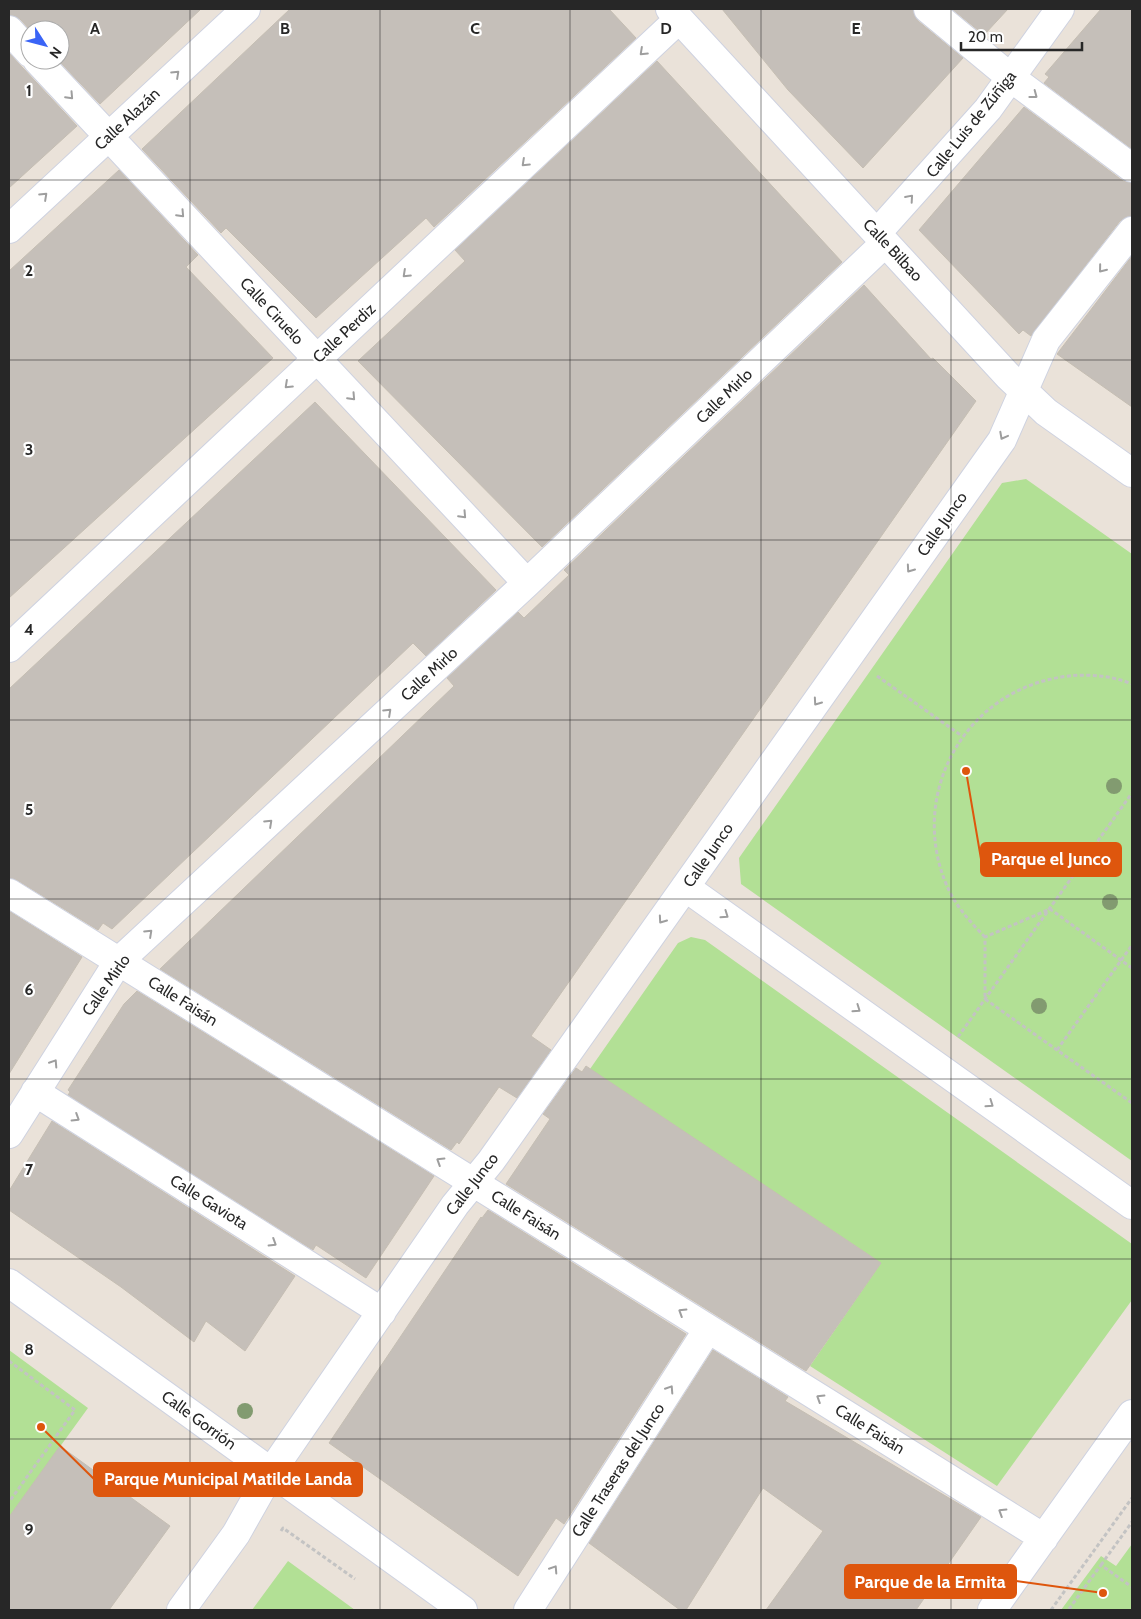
<svg xmlns="http://www.w3.org/2000/svg" width="1141" height="1619" viewBox="0 0 1141 1619" font-family="Cabin,sans-serif">
  <style>
    .green { fill: #b2e095 }
    .building { fill: #c5bfb9; stroke: #c5beb3 }
    .lines { fill: none; stroke-linecap: round; stroke-linejoin: round }
    .street-casing { stroke: #ced2e0; stroke-width: 30 }
    .path { stroke: #c3c3c3; stroke-width: 3; stroke-dasharray: 4 2.5; stroke-linecap: butt }
    .street { stroke: #fff; stroke-width: 28 }
    .tree { fill: #829b70 }
    .oneway { stroke: #9e9e9e }
    .grid { fill: none; stroke: #272727; stroke-width: 1; stroke-opacity: 0.55 }
    .labels { text-anchor: middle; dominant-baseline: central; stroke-width: 4.5; stroke-linejoin: round; paint-order: stroke }
    .street-label { font-size: 16px; fill: #272727; stroke: #fff }
    .grid-label { font-size: 16px; text-anchor: middle; font-weight: bold; fill: #272727; stroke: #fff; stroke-width: 4.5; stroke-linejoin: round; paint-order: stroke }
    .leader { fill: none; stroke: #de560d; stroke-width: 2 }
    .callout-dot { fill: #de560d; stroke: #fff; stroke-width: 2 }
    .callout { fill: #de560d; stroke: #de560d; stroke-width: 2 }
    .callout-label { font-size: 18px; text-anchor: middle; font-weight: bold; fill: #fff }
  </style>
  <rect width="100%" height="100%" fill="#eae2d9"/>
  <path class="green" d="M1026 479 1132 554V1161L741 884 739 858 1002 483Z
    M691 937 705 940 1132 1244V1300L997 1486 810 1366 881 1263 590 1069 678 943Z
    M9 1350 88 1408 9 1517Z
    M1132 1544V1610H1061L1101 1556 1116 1566Z
    M288 1561 355 1610H252Z"/>
  <path class="building" d="M9 9H201L100 104 58 60 60 30H30L20 19 9 15Z
    M290 9H609L636 38 434 227 426 218 316 318 226 228 221 233 142 149Z
    M722 9H913L918 21 963 58 863 168 788 90Z
    M952 9H1008L984 35Z
    M1101 9H1132V149L1044 83 1049 77 1045 74Z
    M9 53 77 126 9 188Z
    M657 61 842 262 542 547 358 361 465 261 455 250Z
    M1024 107 1123 181 1132 183V216L1120 221 1031 336 1023 330 1019 334 919 230Z
    M119 170 198 255 186 267 273 358 9 598V271Z
    M1132 256V407L1057 354Z
    M864 285 931 359 933 358 976 401 531 1036 551 1050 517 1098 499 1087 459 1144 457 1142 451 1150 160 969 454 686 447 678 518 612 524 618 569 575 564 570Z
    M315 402 496 590 426 656 413 643 112 929 103 923 98 930 17 880 9 878V689Z
    M9 911 82 957 9 1074Z
    M137 991 434 1176 366 1278 316 1245 313 1250 68 1095 70 1092 68 1090 124 1004Z
    M586 1066 881 1263 806 1371 506 1184 550 1119 543 1114 576 1068 582 1072Z
    M52 1121 295 1276 245 1351 206 1321 194 1342 121 1287 9 1210V1191Z
    M488 1210 686 1334 564 1524 556 1518 518 1576 329 1443 481 1217 482 1218Z
    M713 1350 788 1397 785 1401 981 1517 916 1610H766L823 1531 763 1488 686 1610H680L589 1543Z
    M60 1446 170 1526 109 1610H9V1517Z"/>
  <g class="lines">
    <defs>
      <path id="street" d="M670 9 1008 376 1046 412 1132 473
        M928 9 1010 77 1132 168
        M9 30 30 53
        M37 60 527 583
        M9 229 246 9
        M877 233 988 109 1060 9
        M9 648 679 19
        M685 887 1132 1205
        M9 893 1044 1538
        M35 1092 382 1312
        M9 1134 118 962 527 583 885 243
        M9 1283 463 1610
        M181 1610 236 1534 271 1472 304 1424 455 1205 491 1161 1002 440 1046 340 1132 231
        M528 1610 708 1329
        M992 1610 1132 1414"/>
    </defs>
    <use href="#street" class="street-casing"/>
    <path class="path" d="M877 676 962 736
      M985 937C970 922 955 905 947 886 910 801 957 703 1047 680 1074 673 1106 673 1132 684
      M1132 968 1050 909 985 937V999L1132 1103
      M958 1037 1132 793
      M1057 1050 1132 945
      M9 1361 75 1410 9 1502
      M281 1531 283 1528 355 1579
      M1101 1565 1132 1522
      M1069 1609 1101 1565 1132 1587
      M1051 1610 1132 1498"/>
    <use href="#street" class="street"/>
  </g>
  <g class="tree">
    <circle cx="1114" cy="786" r="8"/>
    <circle cx="1110" cy="902" r="8"/>
    <circle cx="1039" cy="1006" r="8"/>
    <circle cx="245" cy="1411" r="8"/>
  </g>
  <defs><path id="oneway-chevron" d="M-2-3.5L2.5 0L-2 3.5" fill="none" stroke-width="1.6" stroke-linecap="round" stroke-linejoin="round" transform="scale(1.25)"/></defs>
  <g class="oneway">
    <use href="#oneway-chevron" transform="translate(643 52) rotate(137)"/>
    <use href="#oneway-chevron" transform="translate(176 74) rotate(-43)"/>
    <use href="#oneway-chevron" transform="translate(1034 95) rotate(37)"/>
    <use href="#oneway-chevron" transform="translate(70 96) rotate(47)"/>
    <use href="#oneway-chevron" transform="translate(525 163) rotate(137)"/>
    <use href="#oneway-chevron" transform="translate(44 196) rotate(-43)"/>
    <use href="#oneway-chevron" transform="translate(910 198) rotate(-49)"/>
    <use href="#oneway-chevron" transform="translate(181 214) rotate(47)"/>
    <use href="#oneway-chevron" transform="translate(1102 269) rotate(129)"/>
    <use href="#oneway-chevron" transform="translate(406 274) rotate(137)"/>
    <use href="#oneway-chevron" transform="translate(288 385) rotate(137)"/>
    <use href="#oneway-chevron" transform="translate(352 397) rotate(47)"/>
    <use href="#oneway-chevron" transform="translate(1003 436) rotate(118)"/>
    <use href="#oneway-chevron" transform="translate(463 515) rotate(47)"/>
    <use href="#oneway-chevron" transform="translate(910 569) rotate(125)"/>
    <use href="#oneway-chevron" transform="translate(817 702) rotate(125)"/>
    <use href="#oneway-chevron" transform="translate(388 712) rotate(-43)"/>
    <use href="#oneway-chevron" transform="translate(269 823) rotate(-43)"/>
    <use href="#oneway-chevron" transform="translate(725 915) rotate(35)"/>
    <use href="#oneway-chevron" transform="translate(662 920) rotate(125)"/>
    <use href="#oneway-chevron" transform="translate(149 933) rotate(-43)"/>
    <use href="#oneway-chevron" transform="translate(857 1009) rotate(35)"/>
    <use href="#oneway-chevron" transform="translate(54 1063) rotate(-57)"/>
    <use href="#oneway-chevron" transform="translate(990 1104) rotate(35)"/>
    <use href="#oneway-chevron" transform="translate(76 1118) rotate(32)"/>
    <use href="#oneway-chevron" transform="translate(440 1161) rotate(-148)"/>
    <use href="#oneway-chevron" transform="translate(273 1243) rotate(32)"/>
    <use href="#oneway-chevron" transform="translate(682 1312) rotate(-148)"/>
    <use href="#oneway-chevron" transform="translate(670 1389) rotate(-57)"/>
    <use href="#oneway-chevron" transform="translate(820 1398) rotate(-148)"/>
    <use href="#oneway-chevron" transform="translate(1002 1512) rotate(-148)"/>
    <use href="#oneway-chevron" transform="translate(554 1569) rotate(-57)"/>
  </g>
  <path class="grid" d="M190 9V1610M380 9V1610M570 9V1610M761 9V1610M951 9V1610M9 180H1132M9 360H1132M9 540H1132M9 720H1132M9 899H1132M9 1079H1132M9 1259H1132M9 1439H1132"/>
  <g class="labels">
    <g class="street-label">
      <text transform="translate(127 119) rotate(-43)">Calle Alazán</text>
      <text transform="translate(971 124) rotate(-51)">Calle Luis de Zúñiga</text>
      <text transform="translate(893 250) rotate(47)">Calle Bilbao</text>
      <text transform="translate(272 311) rotate(47)">Calle Ciruelo</text>
      <text transform="translate(344 333) rotate(-43)">Calle Perdiz</text>
      <text transform="translate(724 396) rotate(-44)">Calle Mirlo</text>
      <text transform="translate(942 524) rotate(-55)">Calle Junco</text>
      <text transform="translate(429 674) rotate(-43)">Calle Mirlo</text>
      <text transform="translate(708 855) rotate(-55)">Calle Junco</text>
      <text transform="translate(106 985) rotate(-55)">Calle Mirlo</text>
      <text transform="translate(183 1001) rotate(32)">Calle Faisán</text>
      <text transform="translate(472 1184) rotate(-52)">Calle Junco</text>
      <text transform="translate(209 1202) rotate(32)">Calle Gaviota</text>
      <text transform="translate(526 1215) rotate(32)">Calle Faisán</text>
      <text transform="translate(199 1420) rotate(36)">Calle Gorrión</text>
      <text transform="translate(870 1429) rotate(32)">Calle Faisán</text>
      <text transform="translate(618 1470) rotate(-57)">Calle Traseras del Junco</text>
    </g>
  </g>
  <g class="grid-label">
    <text x="95" y="34">A</text>
    <text x="285" y="34">B</text>
    <text x="475" y="34">C</text>
    <text x="666" y="34">D</text>
    <text x="856" y="34">E</text>
    <text x="29" y="96">1</text>
    <text x="29" y="276">2</text>
    <text x="29" y="455">3</text>
    <text x="29" y="635">4</text>
    <text x="29" y="815">5</text>
    <text x="29" y="995">6</text>
    <text x="29" y="1175">7</text>
    <text x="29" y="1355">8</text>
    <text x="29" y="1535">9</text>
  </g>
  <path class="leader" d="M966 771L981 859M41 1427L94 1479M1103 1593L1016 1581"/>
  <g class="callout-dot">
    <circle cx="966" cy="771" r="5"/>
    <circle cx="41" cy="1427" r="5"/>
    <circle cx="1103" cy="1593" r="5"/>
  </g>
  <g class="callout">
    <rect x="981" y="843" width="140" height="33" rx="5"/>
    <rect x="94" y="1463" width="268" height="33" rx="5"/>
    <rect x="845" y="1565" width="171" height="33" rx="5"/>
  </g>
  <g class="callout-label">
    <text x="1051" y="865">Parque el Junco</text>
    <text x="228" y="1485">Parque Municipal Matilde Landa</text>
    <text x="930" y="1588">Parque de la Ermita</text>
  </g>
  <rect width="1141" height="1619" fill="none" stroke="#272727" stroke-width="20"/>
  <g transform="translate(45 45) rotate(126)"><circle r="24" fill="#ffffff" stroke="#a9a9a9"/>
  <path d="M0-4L9 19L0 12L-9 19Z" fill="#3a64f6"/>
  <text y="-8" font-size="14" font-weight="bold" text-anchor="middle" fill="#272727">N</text>
  </g>
  <path d="M961 42v8h121v-8" fill="none" stroke="#272727" stroke-width="2.5"/>
  <text x="968" y="42" font-size="15" fill="#272727" stroke="#ffffff" stroke-width="4" paint-order="stroke">20 m</text>
</svg>
